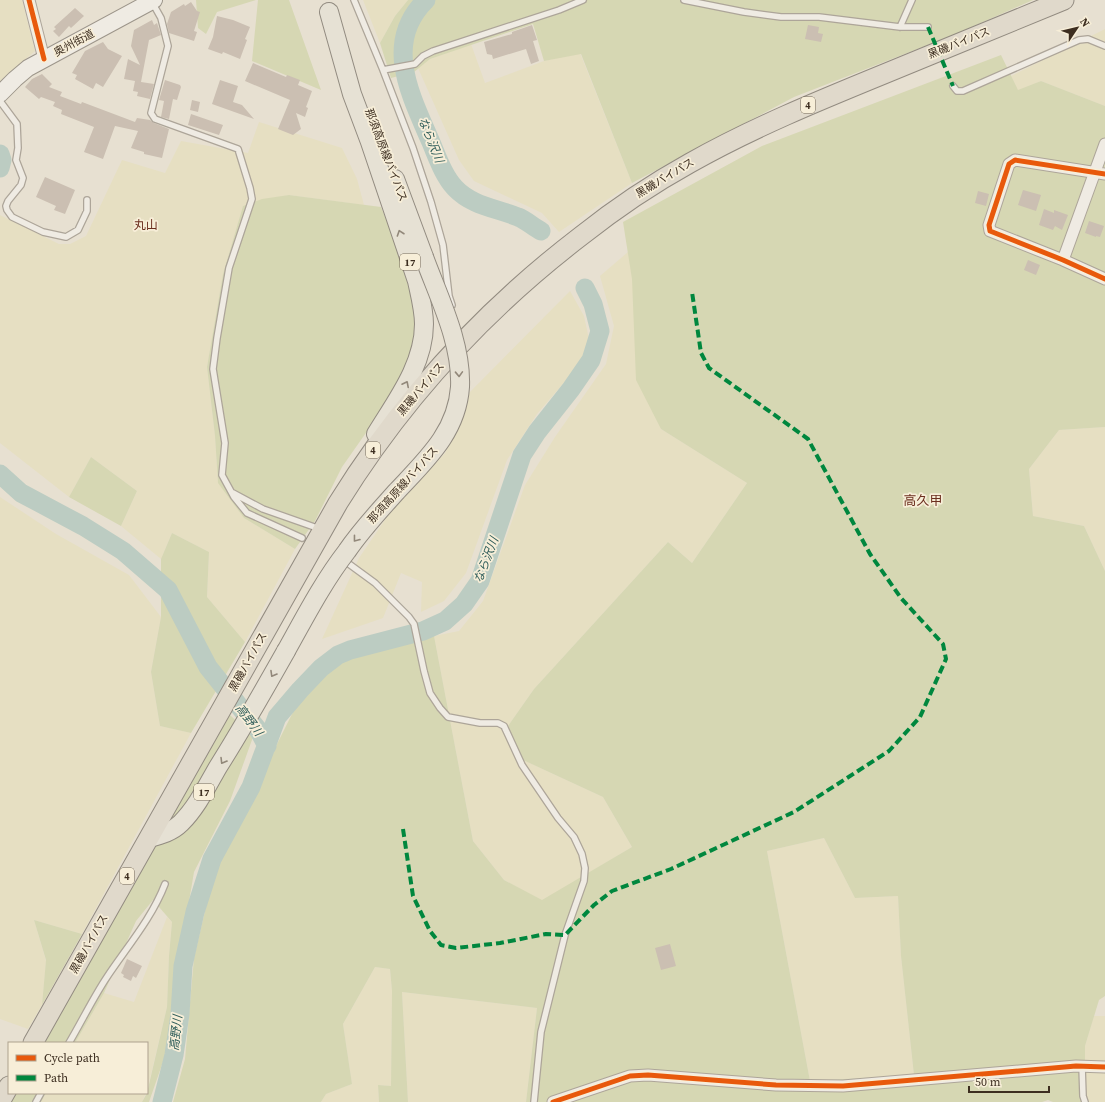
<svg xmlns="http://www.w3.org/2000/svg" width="1105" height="1102" viewBox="0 0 1105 1102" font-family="'Source Serif 4','Noto Sans JP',serif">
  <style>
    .farmland { fill: #e6dfc2 }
    .green { fill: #d6d7b3; fill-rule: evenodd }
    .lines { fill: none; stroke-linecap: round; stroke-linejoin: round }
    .river { stroke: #bcccc2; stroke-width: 19 }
    .building { fill: #cbbfb2 }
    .service-casing { stroke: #ada599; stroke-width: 8 }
    .minor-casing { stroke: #ada599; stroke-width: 13 }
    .secondary-casing { stroke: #9c958a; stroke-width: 18 }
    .primary-casing { stroke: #928b80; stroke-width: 20 }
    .trunk-casing { stroke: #928b80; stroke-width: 21 }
    .service { stroke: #efebe3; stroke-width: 5.5 }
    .minor { stroke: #efebe3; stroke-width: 11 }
    .secondary { stroke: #efebe3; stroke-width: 16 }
    .primary { stroke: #e6e1d4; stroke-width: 18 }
    .trunk { stroke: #e0d9cb; stroke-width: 19 }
    .primary-bridge-casing { stroke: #928b80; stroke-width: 20; stroke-linecap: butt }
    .primary-bridge { stroke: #e6e1d4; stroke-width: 18 }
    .quiet { stroke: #00873e; stroke-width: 4; stroke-dasharray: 8 4; stroke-linecap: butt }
    .cycleway-casing { stroke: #f7eed8; stroke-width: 8 }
    .cycleway { stroke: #e8590c; stroke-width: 5 }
    .oneway { stroke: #92887a }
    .labels { text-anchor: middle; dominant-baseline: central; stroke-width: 3.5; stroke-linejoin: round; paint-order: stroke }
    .shield { fill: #f7eed8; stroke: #756857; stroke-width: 1 }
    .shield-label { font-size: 10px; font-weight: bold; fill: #3d2e20 }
    .street-label { font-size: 11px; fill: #3d2e20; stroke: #f7eed8 }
    .water-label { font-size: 12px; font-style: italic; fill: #2f5d5a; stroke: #f7eed8 }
    .neighbourhood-label { font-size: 12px; fill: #6b2e1e; stroke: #f7eed8 }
    .quarter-label { font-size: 13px; fill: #6b2e1e; stroke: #f7eed8 }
  </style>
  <rect width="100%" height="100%" fill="#e7e0d1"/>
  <path class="farmland" d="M0 0H22L35 51 0 81Z
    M363 0H408L395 16 380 43Z
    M1105 29V106L1041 81 1018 91 1011 76Z
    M471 44 485 83 544 61 580 53 632 183 559 232 542 213 474 181 459 160 418 68 430 59Z
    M259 122 342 148 357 179 364 205 289 195 243 206 223 274 207 367 215 436 218 482 244 518 295 549 245 642 207 597 209 552 172 533 161 559 121 526 137 491 91 457 69 497 0 443V215L59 244H70L86 236 122 160 165 173 181 141 248 153Z
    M628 252 661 429 747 483 692 563 668 542 534 689 508 726 523 760 603 797 632 847 542 901 504 880 473 841 434 636 459 631 483 601 525 485 555 437 606 364 614 326 600 276Z
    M570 291 584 316 589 339 580 364 537 414 507 460 466 573 444 601 421 612 422 582 401 573 383 618 322 639 359 558 391 511 445 453 457 429 469 393Z
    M1105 427V571L1084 526 1033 516 1029 469 1059 430Z
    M0 497 56 534 129 575 161 617 151 672 160 726 191 733 82 934 34 920 46 961 42 1005 28 1029 0 1019Z
    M824 838 855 898 898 896 901 956 914 1075 810 1081 767 851Z
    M167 917 172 922 169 956 167 1007 147 1091V1043H75L104 993 134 1002Z
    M375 967 390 969 392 991 391 1086 378 1085 379 1102H321L326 1094 352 1084 343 1024Z
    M402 992 537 1008 526 1102H408Z
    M1094 1016H1105V1102H1088L1085 1091V1046Z
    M46 1093H146L142 1102H41Z"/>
  <path class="green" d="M196 0H256L217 12 206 34 198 28Z
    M258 0H289L321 90 252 61Z
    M408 0H1033L956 34 794 97 632 183 581 54 544 61 533 24 430 59 414 72 391 78 380 43 395 16Z
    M1001 55 1018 90 1041 81 1105 106V427L1059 430 1029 469 1033 516 1084 526 1105 571V996L1099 1000 1085 1046V1091L1088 1102H1053L1048 1100 1042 1102H526L537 1008 402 992 408 1102H379L378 1085 391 1086 392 991 390 969 375 967 343 1024 352 1084 326 1094 321 1102H173L185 1059 194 958 215 868 253 797 277 744 299 700 340 663 375 649 434 636 473 841 504 880 542 900 632 847 603 797 523 760 508 726 534 689 668 542 692 563 747 483 661 429 636 380 632 279 623 222 762 146ZM824 838 855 898 898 896 901 956 914 1075 810 1081 767 851Z
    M289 195 381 207 406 269 415 303 416 343 396 390 342 467 315 521 295 549 244 518 218 483 215 436 207 367 223 274 243 206 262 199Z
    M91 457 137 491 121 526 69 497Z
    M172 533 209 552 207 597 245 642 191 733 160 726 151 672 161 617V559Z
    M230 715 253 737 230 801 194 872 181 949 177 1003 165 1056 149 1102H142L147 1093 167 1007 169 956 172 922 153 900 136 921 104 993 75 1043H44Z
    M34 920 82 934 42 1005 46 960Z
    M16 1093H46L41 1102H11Z"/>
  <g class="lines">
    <path class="river" d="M426 0C383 42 410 94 430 140 437 156 443 175 455 188 472 206 496 208 518 217 526 220 533 227 541 231
      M0 154 2 160 0 168
      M0 474 21 493 83 526 123 551 168 590 208 667 259 731 267 746
      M162 1102 174 1055 180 1014 183 966 195 912 212 859 251 787 277 717 300 690 321 668 338 655 350 650 423 631 445 621 464 604 480 581 522 455 537 432 571 389 591 360 600 331 593 304 585 288"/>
  </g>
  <path class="building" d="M191 2 197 11 200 12 194 31 197 32 194 41 169 33 167 24 171 12 184 4 185 6Z
    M75 8 84 16 71 28 69 26 59 37 53 31 56 29 54 27Z
    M217 16 233 20 250 27 245 39 247 40 240 59 223 52 222 54 208 49 213 37Z
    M152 20 154 25 157 23 161 35 149 40 141 82 154 84 150 99 137 96 138 92 133 91 135 81 124 79 128 59 140 65 131 46 134 30Z
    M532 25 537 40 533 41 539 61 531 64 526 49 493 59 492 55 487 54 484 42 512 34V32Z
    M808 25 819 27 818 33 823 34 821 42 805 39Z
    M103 42 108 49 122 56 103 87 96 83 93 89 75 79 77 75 72 73 85 51Z
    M253 63 286 77 287 75 300 80 298 85 312 91 306 107 308 108 305 117 296 113 301 129 293 135 278 129 290 100 245 81Z
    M42 74 52 84 49 87 62 92 60 96 81 104 82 102 135 122 137 118 150 120 154 123 169 129 162 158 144 154V152L131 148 138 131 115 126 103 159 84 152 94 127 61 114 62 110 53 106 55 102 41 97 39 99 25 87 32 79Z
    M165 80 180 85 181 87 177 100 173 99 169 119 161 117 164 101 159 100Z
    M220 80 238 86 233 102 242 105 254 119 212 104Z
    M192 100 200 102 198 112 190 110Z
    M191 114 223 125 219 135 188 125Z
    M45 177 75 190 65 214 54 210 56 206 36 197Z
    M1023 190 1041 195 1036 211 1018 205Z
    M978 191 989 194 986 206 975 203Z
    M1044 209 1054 213V210L1068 215 1062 230 1055 226 1053 230 1039 225Z
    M1089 221 1104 226 1100 237 1096 236V237L1085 233Z
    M1028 260 1040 265 1036 275 1024 270Z
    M670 944 676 966 661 970 655 948Z
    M127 959 142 966 136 978 133 976 131 981 123 977 124 975 121 973Z"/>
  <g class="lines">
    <defs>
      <path id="service" d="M354 0 383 70 413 148 431 202 443 245 449 296 452 305
        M684 0 744 12 781 17H819L900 27H928
        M152 2 161 18 168 46 151 113 155 119 238 149 250 188 252 199 229 268 217 338 213 369 225 443 222 475 234 497 247 513 302 538
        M900 27 912 0
        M383 70 415 64 423 56 433 51 559 10 583 0
        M953 86 957 91H963L1079 40 1088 39 1105 46
        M0 101 17 124 18 148 16 160 23 178 21 185 8 201 6 206 7 210 12 217 43 232 66 237 78 230 87 211V200
        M233 493 263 509 320 529
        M349 564 375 583 409 617 414 624 424 671 430 693 440 708 448 717 480 723H498L504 726 522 765 558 818 574 837 582 854 585 868 584 881 565 935 541 1032 534 1102
        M69 1043C82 1021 93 998 107 977 127 947 152 918 165 884
        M1082 1066 1083 1096 1085 1102
        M36 1102 41 1093"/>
      <path id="minor" d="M29 0 44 59
        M1105 174 1015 160 1009 164 989 225 990 231 1063 260 1105 279
        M1063 260 1105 144
        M553 1102 630 1076 648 1075 776 1085 843 1086 1076 1066 1105 1067"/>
      <path id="secondary" d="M0 94 15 79 28 68 154 0"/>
      <path id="primary" d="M329 12 352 94 370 142 417 281C420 295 424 310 424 324 424 365 396 401 376 434
        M395 179 424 257
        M149 838C161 835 172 832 181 823 197 807 207 786 218 767 242 729 264 690 286 651"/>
      <path id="trunk" d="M33 1043 338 503C403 398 483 311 581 236 615 209 652 184 690 163 752 128 818 101 884 74 944 49 1004 25 1064 0
        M0 1102 9 1086"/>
    </defs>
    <use href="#service" class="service-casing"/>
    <use href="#minor" class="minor-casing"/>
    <use href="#secondary" class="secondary-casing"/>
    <use href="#primary" class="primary-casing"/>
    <use href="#trunk" class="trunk-casing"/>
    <use href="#service" class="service"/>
    <use href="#minor" class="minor"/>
    <use href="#secondary" class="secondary"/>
    <use href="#primary" class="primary"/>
    <use href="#trunk" class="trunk"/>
    <defs>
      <path id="primary-bridge" d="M286 651C305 617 323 582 347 551 362 529 380 510 397 491 426 460 457 432 460 387 462 343 439 298 424 257"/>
    </defs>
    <use href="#primary-bridge" class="primary-bridge-casing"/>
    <use href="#primary-bridge" class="primary-bridge"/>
    <path class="quiet" d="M928 27 953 86
      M403 829 413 896 430 931 441 945 456 948 500 943 546 934 565 935 594 905 612 891 671 869 794 812 889 751 920 717 946 659 943 644 901 598 870 554 808 439 709 368 701 353 692 292"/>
    <defs>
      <path id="cycleway" d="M29 0 44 59
        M1105 174 1015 160 1009 164 989 225 990 231 1063 260 1105 279
        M553 1102 630 1076 648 1075 776 1085 843 1086 1076 1066 1105 1067"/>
    </defs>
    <use href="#cycleway" class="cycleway-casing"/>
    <use href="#cycleway" class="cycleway"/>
  </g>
  <defs><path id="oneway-chevron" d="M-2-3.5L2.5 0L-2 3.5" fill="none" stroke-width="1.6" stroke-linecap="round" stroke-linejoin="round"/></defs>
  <g class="oneway">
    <use href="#oneway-chevron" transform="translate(400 233) rotate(-109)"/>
    <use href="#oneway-chevron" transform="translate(459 374) rotate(88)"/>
    <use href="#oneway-chevron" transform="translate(406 384) rotate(-63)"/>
    <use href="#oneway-chevron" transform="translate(356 539) rotate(128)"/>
    <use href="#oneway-chevron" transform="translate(273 674) rotate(120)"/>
    <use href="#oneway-chevron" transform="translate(223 761) rotate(121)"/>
  </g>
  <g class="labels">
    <g class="shield">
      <rect x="801" y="97" width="14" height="16" rx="3"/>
      <rect x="400" y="254" width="20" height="16" rx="3"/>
      <rect x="366" y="442" width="14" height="16" rx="3"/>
      <rect x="194" y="784" width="20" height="16" rx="3"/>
      <rect x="120" y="868" width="14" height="16" rx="3"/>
    </g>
    <g class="shield-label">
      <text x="808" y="105">4</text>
      <text x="410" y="262">17</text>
      <text x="373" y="450">4</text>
      <text x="204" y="792">17</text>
      <text x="127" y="876">4</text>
    </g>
    <g class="street-label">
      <text transform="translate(74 43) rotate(-28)">奥州街道</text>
      <text transform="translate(959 43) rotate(-22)">黒磯バイパス</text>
      <text transform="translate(386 155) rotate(69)">那須高原線バイパス</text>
      <text transform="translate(665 178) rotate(-31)">黒磯バイパス</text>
      <text transform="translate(421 389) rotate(-50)">黒磯バイパス</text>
      <text transform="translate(403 485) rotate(-48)">那須高原線バイパス</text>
      <text transform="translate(248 662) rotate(-61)">黒磯バイパス</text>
      <text transform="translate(89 944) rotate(-61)">黒磯バイパス</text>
    </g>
    <g class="water-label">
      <text transform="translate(431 140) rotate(68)">なら沢川</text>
      <text transform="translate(486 560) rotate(-69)">なら沢川</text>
      <text transform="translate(249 720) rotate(53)">高野川</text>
      <text transform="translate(176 1033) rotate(-84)">高野川</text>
    </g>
    <g class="neighbourhood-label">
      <text x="146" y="225">丸山</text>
    </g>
    <g class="quarter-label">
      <text x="923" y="500">高久甲</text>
    </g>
  </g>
  <rect x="8" y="1042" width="140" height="52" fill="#f7eed8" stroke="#ada18e"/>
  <rect x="16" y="1055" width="20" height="6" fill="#e8590c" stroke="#ada18e"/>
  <text x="44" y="1062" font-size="12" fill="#3d2e20">Cycle path</text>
  <rect x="16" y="1075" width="20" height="6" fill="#00873e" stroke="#ada18e"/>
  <text x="44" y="1082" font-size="12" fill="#3d2e20">Path</text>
  <g transform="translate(1077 28) rotate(55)" stroke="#f7eed8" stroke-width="3" paint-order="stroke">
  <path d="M0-3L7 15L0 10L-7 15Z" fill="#3d2e20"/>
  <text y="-6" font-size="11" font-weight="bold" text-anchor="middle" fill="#3d2e20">N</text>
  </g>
  <path d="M969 1086v6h80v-6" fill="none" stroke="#3d2e20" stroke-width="2"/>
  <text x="975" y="1086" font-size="12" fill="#3d2e20" stroke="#f7eed8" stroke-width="3" paint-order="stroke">50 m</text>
</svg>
